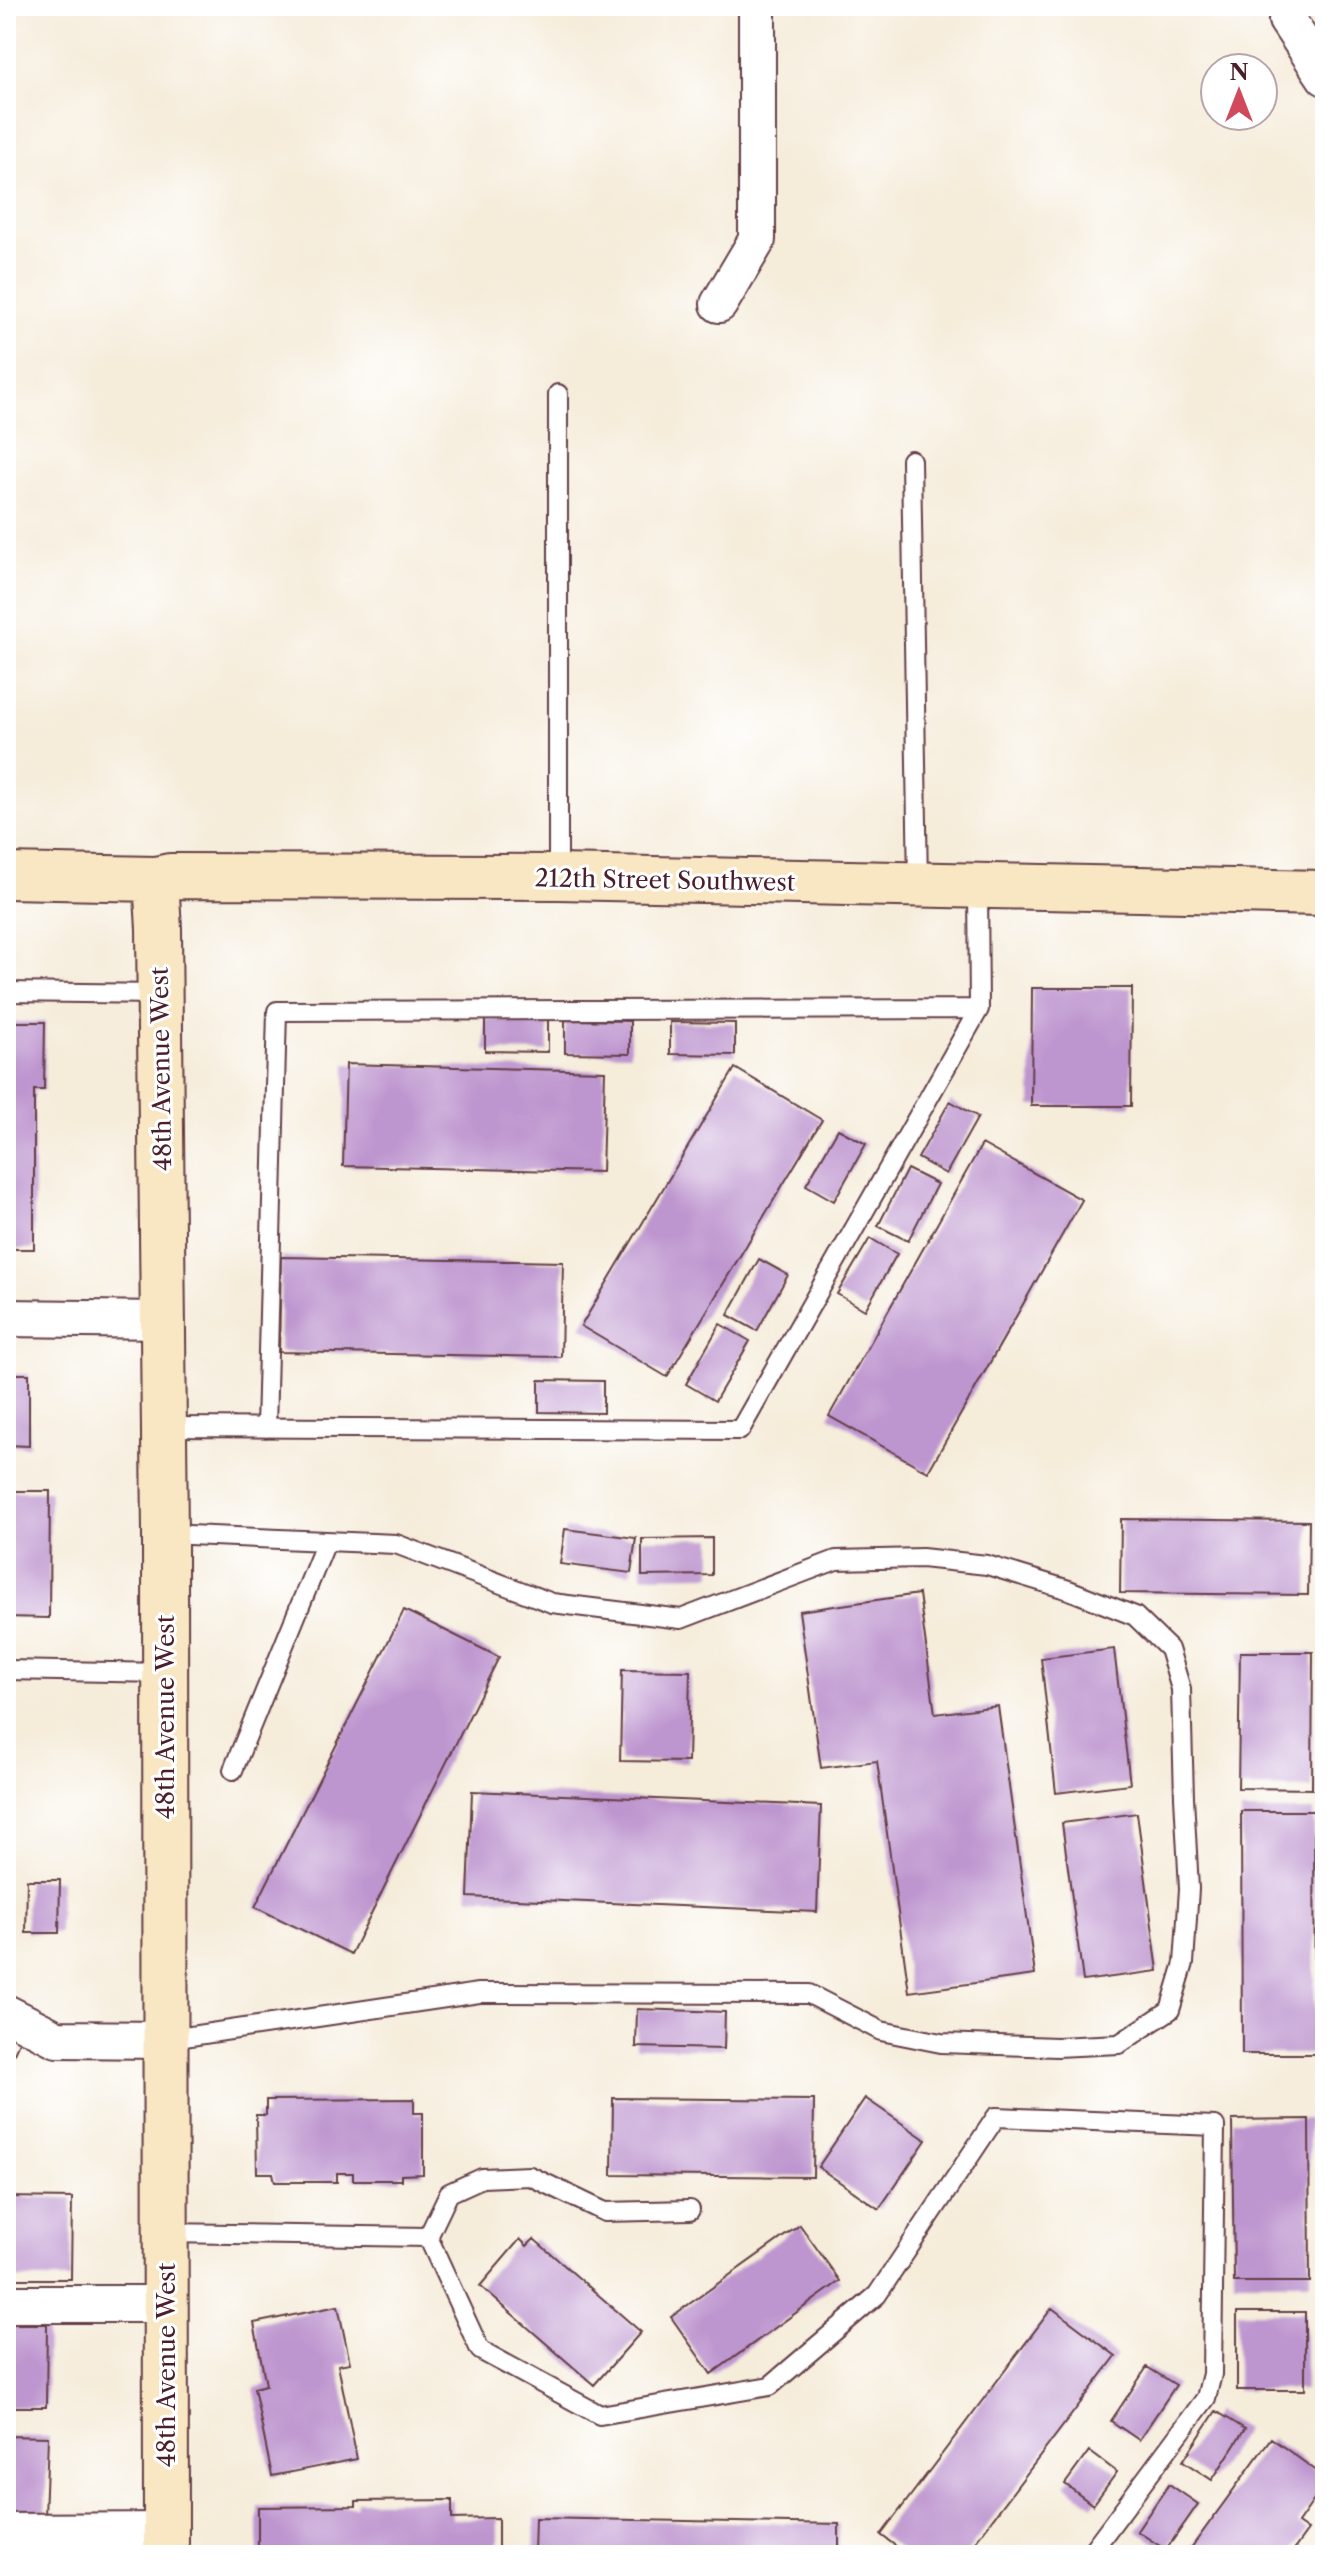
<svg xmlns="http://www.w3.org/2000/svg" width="1331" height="2561" viewBox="0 0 1331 2561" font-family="'Libre Caslon Text',serif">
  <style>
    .building { fill: #bd95cf }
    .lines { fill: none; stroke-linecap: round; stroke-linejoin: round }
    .service-casing { stroke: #643e45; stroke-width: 22 }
    .minor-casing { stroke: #643e45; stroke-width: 40 }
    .secondary-casing { stroke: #643e45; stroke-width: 48 }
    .service { stroke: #fff; stroke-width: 18 }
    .minor { stroke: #fff; stroke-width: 36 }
    .secondary { stroke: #f9e7c3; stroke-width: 44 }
    .labels { text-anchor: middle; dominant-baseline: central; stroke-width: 6; stroke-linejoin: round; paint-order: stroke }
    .street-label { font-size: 24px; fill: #4a1f2b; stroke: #fff }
  </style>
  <rect width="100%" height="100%" fill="#fff"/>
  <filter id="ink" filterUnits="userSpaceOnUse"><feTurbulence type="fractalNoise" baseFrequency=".0125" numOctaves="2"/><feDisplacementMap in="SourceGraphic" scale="16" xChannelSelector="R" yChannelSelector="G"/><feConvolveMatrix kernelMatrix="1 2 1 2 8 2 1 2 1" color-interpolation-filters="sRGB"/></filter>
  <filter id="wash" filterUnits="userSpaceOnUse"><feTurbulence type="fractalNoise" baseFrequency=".006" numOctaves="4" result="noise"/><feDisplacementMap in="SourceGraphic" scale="32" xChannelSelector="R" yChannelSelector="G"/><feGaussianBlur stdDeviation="1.8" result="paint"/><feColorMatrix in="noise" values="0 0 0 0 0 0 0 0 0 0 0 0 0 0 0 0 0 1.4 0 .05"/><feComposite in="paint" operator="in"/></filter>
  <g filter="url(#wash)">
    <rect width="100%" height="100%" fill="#f5ecda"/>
    <g id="blocks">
      <path class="building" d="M1032 988H1132L1131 1106H1031Z
        M485 1019 548 1020V1052L485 1051Z
        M565 1020 630 1021V1054L565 1053Z
        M6 1022H45L44 1090H34V1249H6Z
        M670 1022 735 1023V1055L670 1054Z
        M346 1064 605 1071 602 1172 343 1166Z
        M735 1068 822 1120 667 1377 581 1326Z
        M950 1101 978 1117 946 1174 918 1158Z
        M838 1129 866 1144 834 1201 806 1185Z
        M982 1144 1082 1200 928 1472 829 1416Z
        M907 1169 937 1184 908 1241 878 1226Z
        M870 1238 897 1254 865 1310 837 1294Z
        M281 1257 563 1262 561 1357 279 1352Z
        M759 1259 788 1275 757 1331 728 1315Z
        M720 1324 750 1341 715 1401 686 1384Z
        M6 1374H29V1446L6 1445Z
        M539 1380 603 1381V1413L539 1412Z
        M6 1491H50L49 1618 6 1617Z
        M1121 1519 1309 1521 1308 1595 1120 1593Z
        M565 1529 636 1538 631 1573 560 1564Z
        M712 1538V1575L642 1576V1539Z
        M919 1594 935 1714 998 1706 1035 1975 909 1992 877 1761 821 1768 799 1611Z
        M404 1610 499 1657 351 1954 255 1907Z
        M1114 1649 1130 1784 1056 1793 1041 1658Z
        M1240 1652H1313L1312 1789 1238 1788Z
        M622 1670 690 1671 688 1762 620 1761Z
        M472 1791 821 1806 817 1912 468 1897Z
        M1241 1811H1314L1315 2054H1242Z
        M1137 1813 1158 1971 1083 1981 1062 1823Z
        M27 1880H60L59 1933H26Z
        M637 2009 725 2012 724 2049 636 2047Z
        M6 2033 20 2040 6 2070Z
        M613 2098 814 2100 813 2177 612 2175Z
        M865 2098 926 2140 879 2209 818 2167Z
        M414 2099V2113H423V2174L401 2175V2180H353V2173H337V2182H275L273 2173H257L256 2115H266V2100Z
        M1309 2119 1310 2282H1234L1232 2120Z
        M6 2197 72 2198 71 2279H6Z
        M800 2225 840 2281 711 2374 671 2317Z
        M520 2239 527 2246 534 2239 641 2332 594 2385 480 2286Z
        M338 2306 350 2363 338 2365 357 2459 272 2476 254 2388 266 2385 254 2323Z
        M1052 2308 1116 2356 965 2555H908L881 2535Z
        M1237 2312H1305V2390H1237Z
        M6 2324H47L46 2407H6Z
        M1147 2367 1176 2385 1139 2440 1111 2421Z
        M1216 2411 1245 2429 1212 2480 1183 2461Z
        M6 2436 48 2437 45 2517 6 2516Z
        M1271 2438 1325 2477V2484L1298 2523 1308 2530 1290 2555H1186Z
        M1089 2451 1117 2472 1093 2505 1065 2484Z
        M1169 2484 1198 2504 1166 2550 1137 2531Z
        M452 2500V2519L498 2518V2555H258V2507L356 2506V2501Z
        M535 2518 839 2524V2555H534Z"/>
    </g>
  </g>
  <g filter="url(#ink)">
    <use href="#blocks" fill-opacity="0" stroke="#643e45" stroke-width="2"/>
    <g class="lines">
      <defs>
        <path id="service" d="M558 394V877
          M911 460 918 885
          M6 992 159 994
          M164 1427 740 1430 979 1009 978 886
          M266 1428 277 1011 979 1009
          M6 1670 164 1673
          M233 1770 326 1542
          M164 2040 479 1993 809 1994 881 2031 941 2043 1057 2047 1119 2044 1170 2010 1184 1963 1189 1889 1184 1797 1181 1689 1169 1649 1135 1616 1069 1590 987 1565 922 1558 836 1560 681 1619 552 1603 396 1544 165 1534
          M165 2233 428 2237 480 2350 600 2415 770 2386 877 2295 996 2117 1215 2126 1212 2374 1206 2398 1089 2555
          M428 2237 449 2193 482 2178 530 2176 605 2212 690 2210"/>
        <path id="minor" d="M1287 20 1325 77
          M719 304 757 240V6
          M6 1318 163 1320
          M6 2013 57 2039 164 2040
          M6 2304H165
          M6 2532 166 2531"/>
        <path id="secondary" d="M6 876 156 879 170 876 558 877 1325 893
          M156 879 159 929 165 1534 166 2555"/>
      </defs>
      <use href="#service" class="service-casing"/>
      <use href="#minor" class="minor-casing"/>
      <use href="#secondary" class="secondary-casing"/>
      <use href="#service" class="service"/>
      <use href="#minor" class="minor"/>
      <use href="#secondary" class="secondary"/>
    </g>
  </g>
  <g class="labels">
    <g class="street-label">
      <text transform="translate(665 880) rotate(1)">212th Street Southwest</text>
      <text transform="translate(161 1069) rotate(-91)">48th Avenue West</text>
      <text transform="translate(165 1717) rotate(-90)">48th Avenue West</text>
      <text transform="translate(166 2365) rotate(-90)">48th Avenue West</text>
    </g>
  </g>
  <rect width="1331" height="2561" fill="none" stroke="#fff" stroke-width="32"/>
  <g transform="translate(1239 92)"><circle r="38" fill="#ffffff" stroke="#b7a5aa" stroke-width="2"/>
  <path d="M0-6L14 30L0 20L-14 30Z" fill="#d1495b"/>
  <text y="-12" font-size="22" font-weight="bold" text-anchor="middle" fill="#4a1f2b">N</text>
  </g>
</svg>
